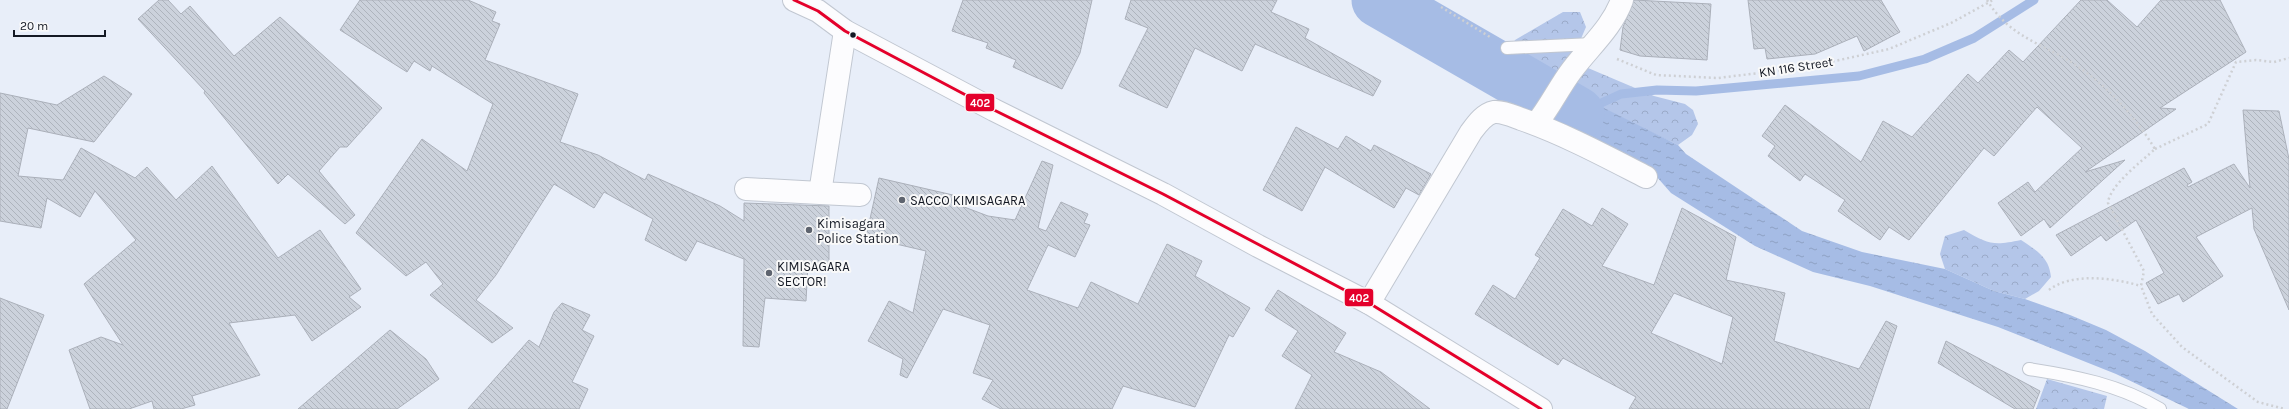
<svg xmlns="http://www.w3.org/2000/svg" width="2289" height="409" viewBox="0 0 2289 409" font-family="Karla,sans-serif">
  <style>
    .forest { fill: url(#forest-crowns) }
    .water { fill: url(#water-ripples) }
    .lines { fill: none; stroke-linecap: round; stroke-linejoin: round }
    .stream { stroke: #a6bce5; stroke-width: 9 }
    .river { stroke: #a6bce5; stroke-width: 55 }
    .building { fill: url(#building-back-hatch); stroke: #abb0ba; fill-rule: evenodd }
    .service-casing { stroke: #c1c7d1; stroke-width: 14 }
    .minor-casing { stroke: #c1c7d1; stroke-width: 24 }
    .secondary-casing { stroke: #c1c7d1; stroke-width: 24 }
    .path { stroke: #ced0d4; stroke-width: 2.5; stroke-dasharray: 2 3; stroke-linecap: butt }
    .service { stroke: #fcfcfe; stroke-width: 12 }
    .minor { stroke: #fcfcfe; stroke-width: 22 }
    .secondary { stroke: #fcfcfe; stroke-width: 22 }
    .bus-1-casing { stroke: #f9f9f9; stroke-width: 6 }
    .bus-1 { stroke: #e4002b; stroke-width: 3 }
    .bus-dot { fill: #141924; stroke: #f9f9f9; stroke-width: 1.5 }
    .poi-dot { fill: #5e646f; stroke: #f9f9f9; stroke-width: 1.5 }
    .labels { text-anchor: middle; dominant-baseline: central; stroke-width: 4; stroke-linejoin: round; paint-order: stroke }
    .street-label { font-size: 13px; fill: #141924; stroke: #f9f9f9 }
    .poi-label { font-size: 13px; fill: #141924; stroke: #f9f9f9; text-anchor: start }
    .line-badge { stroke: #f9f9f9; stroke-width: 1.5 }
    .badge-label { font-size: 11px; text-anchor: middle; font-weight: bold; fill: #fff }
  </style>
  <defs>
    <pattern id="forest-crowns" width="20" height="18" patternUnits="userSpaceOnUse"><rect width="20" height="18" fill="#b4c6e9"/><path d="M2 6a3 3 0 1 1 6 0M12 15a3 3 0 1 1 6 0" fill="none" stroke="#9aaac8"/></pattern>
    <pattern id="water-ripples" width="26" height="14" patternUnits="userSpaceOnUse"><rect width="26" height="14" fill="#a6bce5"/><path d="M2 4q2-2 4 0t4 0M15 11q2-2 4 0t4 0" fill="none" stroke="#8ea1c4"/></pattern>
    <pattern id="building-back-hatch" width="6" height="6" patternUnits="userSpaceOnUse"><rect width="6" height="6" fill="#ccd2dc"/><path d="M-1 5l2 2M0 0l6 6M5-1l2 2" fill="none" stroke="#aeb4bd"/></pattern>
  </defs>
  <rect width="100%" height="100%" fill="#e8eef9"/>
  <path class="forest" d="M1563 12H1580L1586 27 1574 55 1555 80C1534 76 1520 72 1508 55L1515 40Z
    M1588 68 1654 96 1685 104 1693 110 1698 124 1692 135 1678 145C1658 135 1583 102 1574 88L1577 75Z
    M1964 230C1988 244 1993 246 2021 240 2037 251 2049 257 2051 277L2039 291 2025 299 1994 291 1945 269 1940 254 1945 236Z
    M2047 379 2107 396 2104 409H2036Z"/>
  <path class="water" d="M1596 104 1678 145 1686 154 1802 231 1862 252 1945 269 1994 291 2025 299 2070 315 2106 330 2145 351 2238 409H2189L2116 374 1998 327 1870 286 1813 272 1755 246 1671 193 1656 176 1617 151 1571 126 1577 114Z"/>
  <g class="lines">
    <path class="stream" d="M1577 114 1621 94 1657 90 1696 91 1859 76 1925 59 1974 38 2034 0"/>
    <path class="river" d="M1379 0 1577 114"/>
  </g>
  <path class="building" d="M159 0H168L181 14 190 6 234 56 280 17 382 108 347 147H340L319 171 355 215 345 224 288 174 278 184 204 93 205 91 138 19Z
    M360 0H468L496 12 492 21 500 24 485 60 578 94 560 142 598 155 645 180 648 174 720 206 744 221V203L829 206V264H808L806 301 765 298 759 347 743 346 744 259 697 241 686 261 645 240 653 219 604 192 594 208 554 184 496 275 476 300 513 328 492 343 430 295 443 284 426 262 406 276 356 233 422 139 467 171 493 104 432 66 430 71 414 61 407 72 340 30Z
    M963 0H1092L1080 53 1062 89 1013 67 1016 60 986 48 988 43 952 31Z
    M1131 0H1277L1271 12 1309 29 1305 38 1381 81 1373 96 1255 44 1242 71 1195 48 1167 108 1119 86 1148 28 1125 19Z
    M1634 0 1711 4 1707 60 1640 56 1620 50 1623 27Z
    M1748 0H1881L1900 32 1864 51 1857 36 1815 54 1767 59 1765 48 1754 49Z
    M2081 0H2107L2137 27 2161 0H2220L2246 52 2160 108 2176 109 2085 172 2125 160 2050 228 2044 219 2021 236 1998 203 2028 182 2035 192 2082 148 2037 107 1994 156 1984 148 1909 240 1889 227 1880 240 1838 211 1845 200 1805 174 1800 181 1768 156 1775 146 1762 136 1785 105 1861 162 1883 121 1912 137 1968 74 1978 83 2009 50 2023 62Z
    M104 76 132 94 94 142 28 128 18 176 63 180 81 148 135 178 147 167 176 200 212 166 278 258 320 230 361 289 349 297 361 307 312 341 295 315 229 323 260 375 192 396 195 405 181 409H154L152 401 129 409H90L69 350 101 337 123 345 84 284 136 240 95 191 80 217 47 198 41 228 0 221V93L57 105Z
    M2243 110 2279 111 2289 159V310L2254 229 2252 208 2196 237 2223 276 2183 302 2179 294 2158 304 2146 283 2164 273 2136 220 2106 241 2101 235 2071 256 2056 235 2184 168 2192 182 2187 185 2188 187 2234 164 2250 188Z
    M1296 127 1338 149 1346 136 1371 151 1374 145 1431 174 1419 195 1406 188 1394 208 1325 167 1302 211 1263 190Z
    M1042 161 1053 165 1038 228 1046 231 1061 202 1088 214 1084 223 1090 225 1075 257 1048 245 1027 290 1078 308 1091 282 1138 304 1167 244 1202 261 1195 276 1250 308 1233 337 1229 335 1195 407 1123 386 1112 409H1001L982 399 993 380 973 373 990 325 943 309 907 378 900 375 903 359 868 341 889 301 913 313 926 251 866 237 879 178 953 195 951 202 988 216 1015 220Z
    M1602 208 1628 224 1602 266 1654 285 1682 208 1736 237 1726 280 1785 293 1774 341 1859 369 1886 321 1897 326 1869 409H1629L1636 397 1563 358 1558 365 1475 314 1493 285 1515 299 1540 258 1535 255 1563 209 1592 226ZM1674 293 1733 317 1722 364 1651 333Z
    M1278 290 1346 333 1334 352 1381 372 1430 409H1295L1312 375 1282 356 1298 331 1265 310Z
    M0 298 44 315 7 409H0Z
    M562 303 590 315 582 330 594 336 572 382 588 389 579 409H468L529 340 539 347 554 312Z
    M390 330 426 359 439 379 397 409H298Z
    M1946 341 2040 391 2033 409H2015L1938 363Z"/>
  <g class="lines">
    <defs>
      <path id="service" d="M1507 48 1593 44
        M2029 369C2075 376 2120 385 2160 409"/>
      <path id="minor" d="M1536 124C1550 107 1559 87 1572 70 1589 47 1612 28 1622 0
        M746 189 820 193 845 31
        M820 193 860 195
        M1369 303 1471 132C1477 124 1484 114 1494 112 1503 111 1513 116 1521 119 1564 134 1605 156 1646 177"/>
      <path id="secondary" d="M794 0 818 11 845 31 994 110 1163 194 1258 246 1369 303 1541 409"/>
    </defs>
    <use href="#service" class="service-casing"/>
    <use href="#minor" class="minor-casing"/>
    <use href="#secondary" class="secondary-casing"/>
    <path class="path" d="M1987 0C2007 33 2034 41 2066 59 2103 81 2133 113 2155 149 2142 161 2109 186 2108 203L2144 271 2141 286 2152 314 2182 347 2258 402 2285 409
      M1441 7 1490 37
      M1617 59 1656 75 1718 78 1808 67 1889 49 1951 23 1993 0
      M2155 149 2208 124 2236 62 2256 60 2274 62 2289 58
      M2049 290C2072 272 2114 278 2141 286"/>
    <use href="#service" class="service"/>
    <use href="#minor" class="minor"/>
    <use href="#secondary" class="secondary"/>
    <defs>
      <path id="bus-1" d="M794 0 818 11 845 31 994 110 1163 194 1369 303 1541 409"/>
    </defs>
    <use href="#bus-1" class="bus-1-casing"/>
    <use href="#bus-1" class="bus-1"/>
  </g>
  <circle class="bus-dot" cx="853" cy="35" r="3.5"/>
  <g class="poi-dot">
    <circle cx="902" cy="200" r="4"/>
    <circle cx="809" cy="230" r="4"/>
    <circle cx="769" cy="273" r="4"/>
  </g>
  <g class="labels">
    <g class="street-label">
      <text transform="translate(1796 67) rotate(-9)">KN 116 Street</text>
    </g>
    <g class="poi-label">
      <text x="910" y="200">SACCO KIMISAGARA</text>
      <text x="817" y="223">Kimisagara<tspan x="817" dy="15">Police Station</tspan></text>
      <text x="777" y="266">KIMISAGARA<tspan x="777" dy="15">SECTOR!</tspan></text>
    </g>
  </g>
  <g class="line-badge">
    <rect x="965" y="93" width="30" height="19" rx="4" fill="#e4002b"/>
    <rect x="1344" y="288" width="30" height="19" rx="4" fill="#e4002b"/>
  </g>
  <g class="badge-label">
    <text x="980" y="107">402</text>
    <text x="1359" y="302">402</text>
  </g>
  <path d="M14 30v6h91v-6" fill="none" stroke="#141924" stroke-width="2"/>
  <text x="20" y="30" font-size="12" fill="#141924" stroke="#f9f9f9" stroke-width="3" paint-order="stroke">20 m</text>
</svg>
